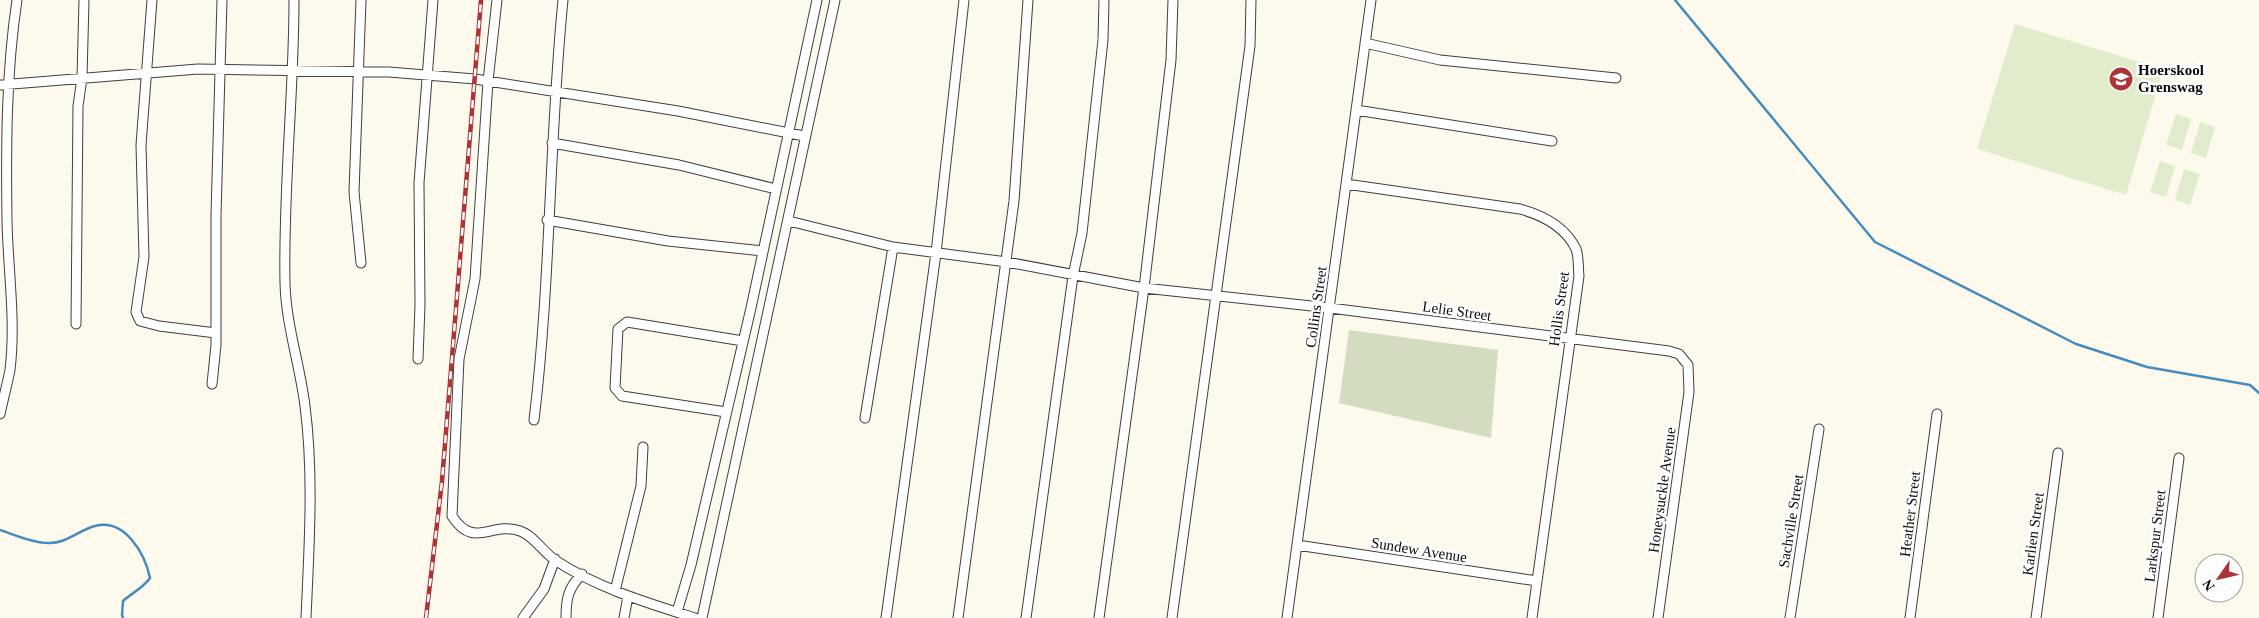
<svg xmlns="http://www.w3.org/2000/svg" width="2259" height="618" viewBox="0 0 2259 618" font-family="'Times New Roman',serif">
  <style>
    .cemetery { fill: #d3dcc1 }
    .pitch { fill: #e0eccb }
    .lines { fill: none; stroke-linecap: round; stroke-linejoin: round }
    .stream { stroke: #468bbe; stroke-width: 2.5 }
    .minor-casing { stroke: #3f3f3f; stroke-width: 11 }
    .minor { stroke: #fff; stroke-width: 9 }
    .rail-casing { stroke: #ad3336; stroke-width: 4.5 }
    .rail { stroke: #fff; stroke-width: 2.5; stroke-dasharray: 8; stroke-linecap: butt }
    .labels { text-anchor: middle; dominant-baseline: central; stroke-width: 5; stroke-linejoin: round; paint-order: stroke }
    .poi-label { font-size: 15px; font-weight: bold; fill: #0c0c0c; stroke: #fff; text-anchor: start }
    .street-label { font-size: 15px; fill: #0c0c0c; stroke: #fff }
  </style>
  <rect width="100%" height="100%" fill="#fdfaed"/>
  <path class="cemetery" d="M1349 330 1498 350 1491 438 1339 403Z"/>
  <path class="pitch" d="M2015 24 2163 69 2126 195 1977 149Z
    M2176 114 2191 119 2182 150 2166 145Z
    M2200 122 2215 127 2206 158 2191 153Z
    M2160 161 2175 166 2166 197 2150 192Z
    M2184 169 2200 174 2190 205 2175 200Z"/>
  <g class="lines">
    <path class="stream" d="M1675 0 1875 242 2076 344 2147 367 2250 385 2259 393
      M0 530C15 535 33 543 48 543 66 544 79 530 95 526 125 518 145 554 150 578 143 588 132 593 123 601L122 615 123 618"/>
    <defs>
      <path id="minor" d="M152 0 141 145 144 257 136 312 140 321 159 326 216 333
        M294 0C294 94 283 189 285 283 286 325 300 365 305 406 314 476 309 548 306 618
        M361 0 354 192 361 263
        M497 0 488 81 475 279 459 359 452 516C474 550 491 521 520 531 533 535 543 552 555 560 597 588 648 603 695 618
        M1365 43 1440 60 1616 78
        M0 85 198 69 389 72 475 79 678 111 804 136
        M1356 110 1552 141
        M552 143 679 165 776 189
        M1346 184 1520 209C1542 215 1565 226 1576 249 1579 257 1578 268 1579 276L1532 618
        M547 220 668 241 763 251
        M789 221 893 247 1007 262 1144 288 1330 308 1669 351 1679 354 1688 365 1689 392 1658 618
        M76 324 78 106 82 78 84 0
        M418 359 420 305 419 183 433 0
        M212 384 216 345V215L222 0
        M726 412 622 396 615 388 618 329 627 322 743 341
        M0 414C3 400 7 385 10 370 16 321 8 270 7 221 6 147 6 73 17 0
        M865 418 893 247
        M534 420C551 280 549 140 563 0
        M1297 545 1537 581
        M615 591 641 486 643 447
        M677 612 691 565 751 308 817 0
        M523 618 544 589 555 559
        M566 618C566 599 568 588 582 574
        M624 618 628 596
        M702 618 835 0
        M886 618 936 253 964 0
        M958 618 1014 201 1028 0
        M1026 618 1073 276 1082 233 1103 40 1104 0
        M1099 618 1144 288 1171 60 1173 0
        M1172 618 1250 46 1251 0
        M1287 618 1371 0
        M1790 618 1819 429
        M1910 618 1937 414
        M2036 618 2058 453
        M2158 618 2179 458"/>
    </defs>
    <use href="#minor" class="minor-casing"/>
    <use href="#minor" class="minor"/>
    <defs>
      <path id="rail" d="M426 618 442 481 481 0"/>
    </defs>
    <use href="#rail" class="rail-casing"/>
    <use href="#rail" class="rail"/>
  </g>
  <defs>
    <symbol id="school-disc" viewBox="-11 -11 22 22"><circle r="9.5" fill="#ad3336" stroke="#fff"/><path d="M0-5L7-2L0 1L-7-2ZM-4 1L0 2.5L4 1V4Q0 6-4 4Z" fill="#fff"/></symbol>
  </defs>
  <g fill-rule="evenodd">
    <use href="#school-disc" x="2107" y="65" width="28" height="28"/>
  </g>
  <g class="labels">
    <g class="poi-label">
      <text x="2138" y="70">Hoerskool<tspan x="2138" dy="17">Grenswag</tspan></text>
    </g>
    <g class="street-label">
      <text transform="translate(1316 307) rotate(-82)">Collins Street</text>
      <text transform="translate(1559 309) rotate(-82)">Hollis Street</text>
      <text transform="translate(1457 311) rotate(8)">Lelie Street</text>
      <text transform="translate(1662 490) rotate(-82)">Honeysuckle Avenue</text>
      <text transform="translate(1910 514) rotate(-83)">Heather Street</text>
      <text transform="translate(1791 521) rotate(-81)">Sachville Street</text>
      <text transform="translate(2033 534) rotate(-82)">Karlien Street</text>
      <text transform="translate(2155 536) rotate(-83)">Larkspur Street</text>
      <text transform="translate(1419 550) rotate(9)">Sundew Avenue</text>
    </g>
  </g>
  <g transform="translate(2219 578) rotate(236)"><circle r="24" fill="#ffffff" stroke="#9e9e9e"/>
  <path d="M0-4L9 19L0 12L-9 19Z" fill="#ad3336"/>
  <text y="-8" font-size="14" font-weight="bold" text-anchor="middle" fill="#0c0c0c">N</text>
  </g>
</svg>
